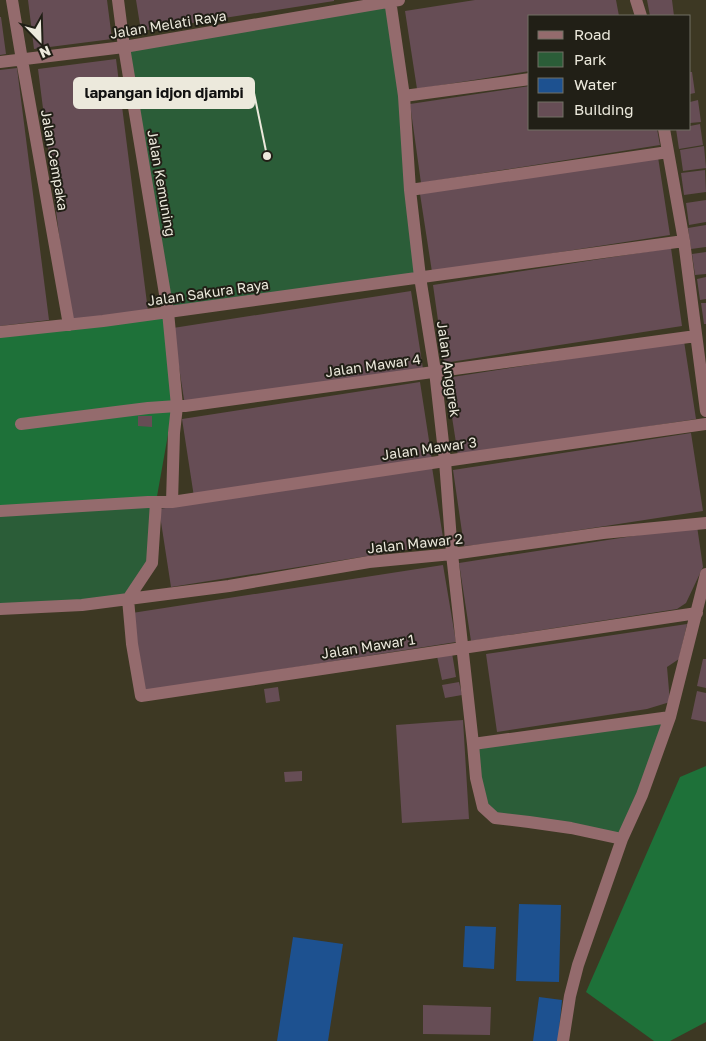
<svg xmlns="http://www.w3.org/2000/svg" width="706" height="1041" viewBox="0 0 706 1041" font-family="'Golos Text',sans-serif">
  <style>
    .green { fill: #2b5d38 }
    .forest { fill: #1e7139 }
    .water { fill: #1d5190 }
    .building { fill: #664d55 }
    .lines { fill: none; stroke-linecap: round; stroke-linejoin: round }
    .minor { stroke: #946b6d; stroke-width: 12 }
    .labels { text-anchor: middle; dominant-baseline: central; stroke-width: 4; stroke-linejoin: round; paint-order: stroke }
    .street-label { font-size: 14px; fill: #ece9dc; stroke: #211f16 }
    .leader { fill: none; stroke: #ece9dc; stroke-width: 2 }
    .callout-dot { fill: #ece9dc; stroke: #211f16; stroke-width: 2 }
    .callout { fill: #ece9dc; stroke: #ece9dc; stroke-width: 2 }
    .callout-label { font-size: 15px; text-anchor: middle; font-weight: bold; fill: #111 }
  </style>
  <rect width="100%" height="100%" fill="#3d3823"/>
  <path class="green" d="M390 1 420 277 168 312 124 47Z
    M156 502 152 563 128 599 0 609V511Z
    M670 717 622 839 495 818 483 807 473 744Z"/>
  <path class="forest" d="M168 312 172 412 156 502 0 511V332Z
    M706 766V1022L670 1041H654L586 992 680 777Z"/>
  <path class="water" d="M519 904 561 905 559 982 516 981Z
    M465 926 496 927 494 969 463 967Z
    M293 937 343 944 328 1041H277Z
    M539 997 562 1000 558 1041H533Z"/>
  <path class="building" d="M28 0H107L112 39 34 49Z
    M136 0H334V1L141 31Z
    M475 0H616L619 16H530V71L417 89 405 11Z
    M647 0H672L674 16H650Z
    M0 17H1L6 54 0 55Z
    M116 59 148 311 70 321 38 69Z
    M17 68 49 320 0 326V70Z
    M690 72H692L695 93 690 94Z
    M530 86V129H657L660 145 421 183 410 104Z
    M698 100 701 122 690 123V102Z
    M700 124 703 145 679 149 676 129H690V126Z
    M704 146 706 168 683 171 680 150Z
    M658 157 670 235 432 272 420 194Z
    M705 170 706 192 684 195 681 173Z
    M706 200V222L689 225 686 203Z
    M706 225V247L691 249 688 228Z
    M671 248 682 326 444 363 433 285Z
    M706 252V274L695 275 692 254Z
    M706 277V299L700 300 697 279Z
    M411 291 423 369 185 406 173 328Z
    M701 303H706V324H704Z
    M684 341 696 419 458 456 446 378Z
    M420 382 432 460 194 497 182 419Z
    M138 416H152V427L138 426Z
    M691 433 703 511 495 543 464 546 453 470Z
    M432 467 444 544 171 587 159 509Z
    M697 526 703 567 686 603 677 609 471 641 459 563Z
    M443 565 456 642 144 691 132 613Z
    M687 624 679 659 667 667 670 702 647 709 497 732 486 654Z
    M452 653 456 677 442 680 437 656Z
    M703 659H706V688L697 686Z
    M459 682 462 695 445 698 442 685Z
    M278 687 280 701 266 703 264 689Z
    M697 691 706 693V722L691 719Z
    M463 720 469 819 402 823 396 725Z
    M302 771V781L285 782 284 772Z
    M423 1005 491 1007 490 1035 423 1034Z"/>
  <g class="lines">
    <path class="minor" d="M12 0 22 60 69 325
      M118 0 124 47 168 312 177 406H185L696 336
      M390 0 404 96 410 190 420 277 435 371 445 461 452 554 473 744 476 778 483 807 495 818 529 822 571 828 622 839
      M636 0 641 16
      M0 62 124 47 399 0
      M404 96 530 79
      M664 129 684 241 706 411
      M410 190 668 152
      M0 332 103 321 684 241
      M21 424 148 408 177 406 174 433 172 502
      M0 511 148 502H172L445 461 706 424
      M128 599 132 644 141 696 697 613
      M128 599 152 563 156 502
      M0 609 82 605 229 586 369 562 452 554 603 533 706 523
      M473 744 670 717
      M563 1041 570 996 578 965 622 839 642 795 670 717 706 574"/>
  </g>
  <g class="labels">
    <g class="street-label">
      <text transform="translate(168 24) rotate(-9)">Jalan Melati Raya</text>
      <text transform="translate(55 160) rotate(80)">Jalan Cempaka</text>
      <text transform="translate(162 183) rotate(80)">Jalan Kemuning</text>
      <text transform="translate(208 292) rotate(-8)">Jalan Sakura Raya</text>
      <text transform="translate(373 365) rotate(-8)">Jalan Mawar 4</text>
      <text transform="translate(449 369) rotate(82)">Jalan Anggrek</text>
      <text transform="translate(429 448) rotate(-8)">Jalan Mawar 3</text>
      <text transform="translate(415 543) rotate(-6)">Jalan Mawar 2</text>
      <text transform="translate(368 646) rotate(-9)">Jalan Mawar 1</text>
    </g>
  </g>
  <path class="leader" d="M267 156L254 93"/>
  <circle class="callout-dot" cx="267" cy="156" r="5"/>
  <rect class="callout" x="74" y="78" width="180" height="30" rx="5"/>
  <g class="callout-label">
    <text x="164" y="98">lapangan idjon djambi</text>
  </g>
  <rect x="528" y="15" width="162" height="115" fill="#211f16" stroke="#727065"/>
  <rect x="538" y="31" width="25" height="8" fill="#946b6d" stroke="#727065"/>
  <text x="574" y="40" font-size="15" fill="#ece9dc">Road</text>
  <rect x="538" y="52" width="25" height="15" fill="#2b5d38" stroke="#727065"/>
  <text x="574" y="65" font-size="15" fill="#ece9dc">Park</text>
  <rect x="538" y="78" width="25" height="15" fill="#1d5190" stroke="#727065"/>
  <text x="574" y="90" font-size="15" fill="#ece9dc">Water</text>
  <rect x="538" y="102" width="25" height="15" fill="#664d55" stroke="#727065"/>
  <text x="574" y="115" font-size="15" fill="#ece9dc">Building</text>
  <g transform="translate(40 40) rotate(157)" stroke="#211f16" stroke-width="4" paint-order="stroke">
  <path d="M0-4L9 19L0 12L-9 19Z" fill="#ece9dc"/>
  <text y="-8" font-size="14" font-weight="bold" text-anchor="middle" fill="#ece9dc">N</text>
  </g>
</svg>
